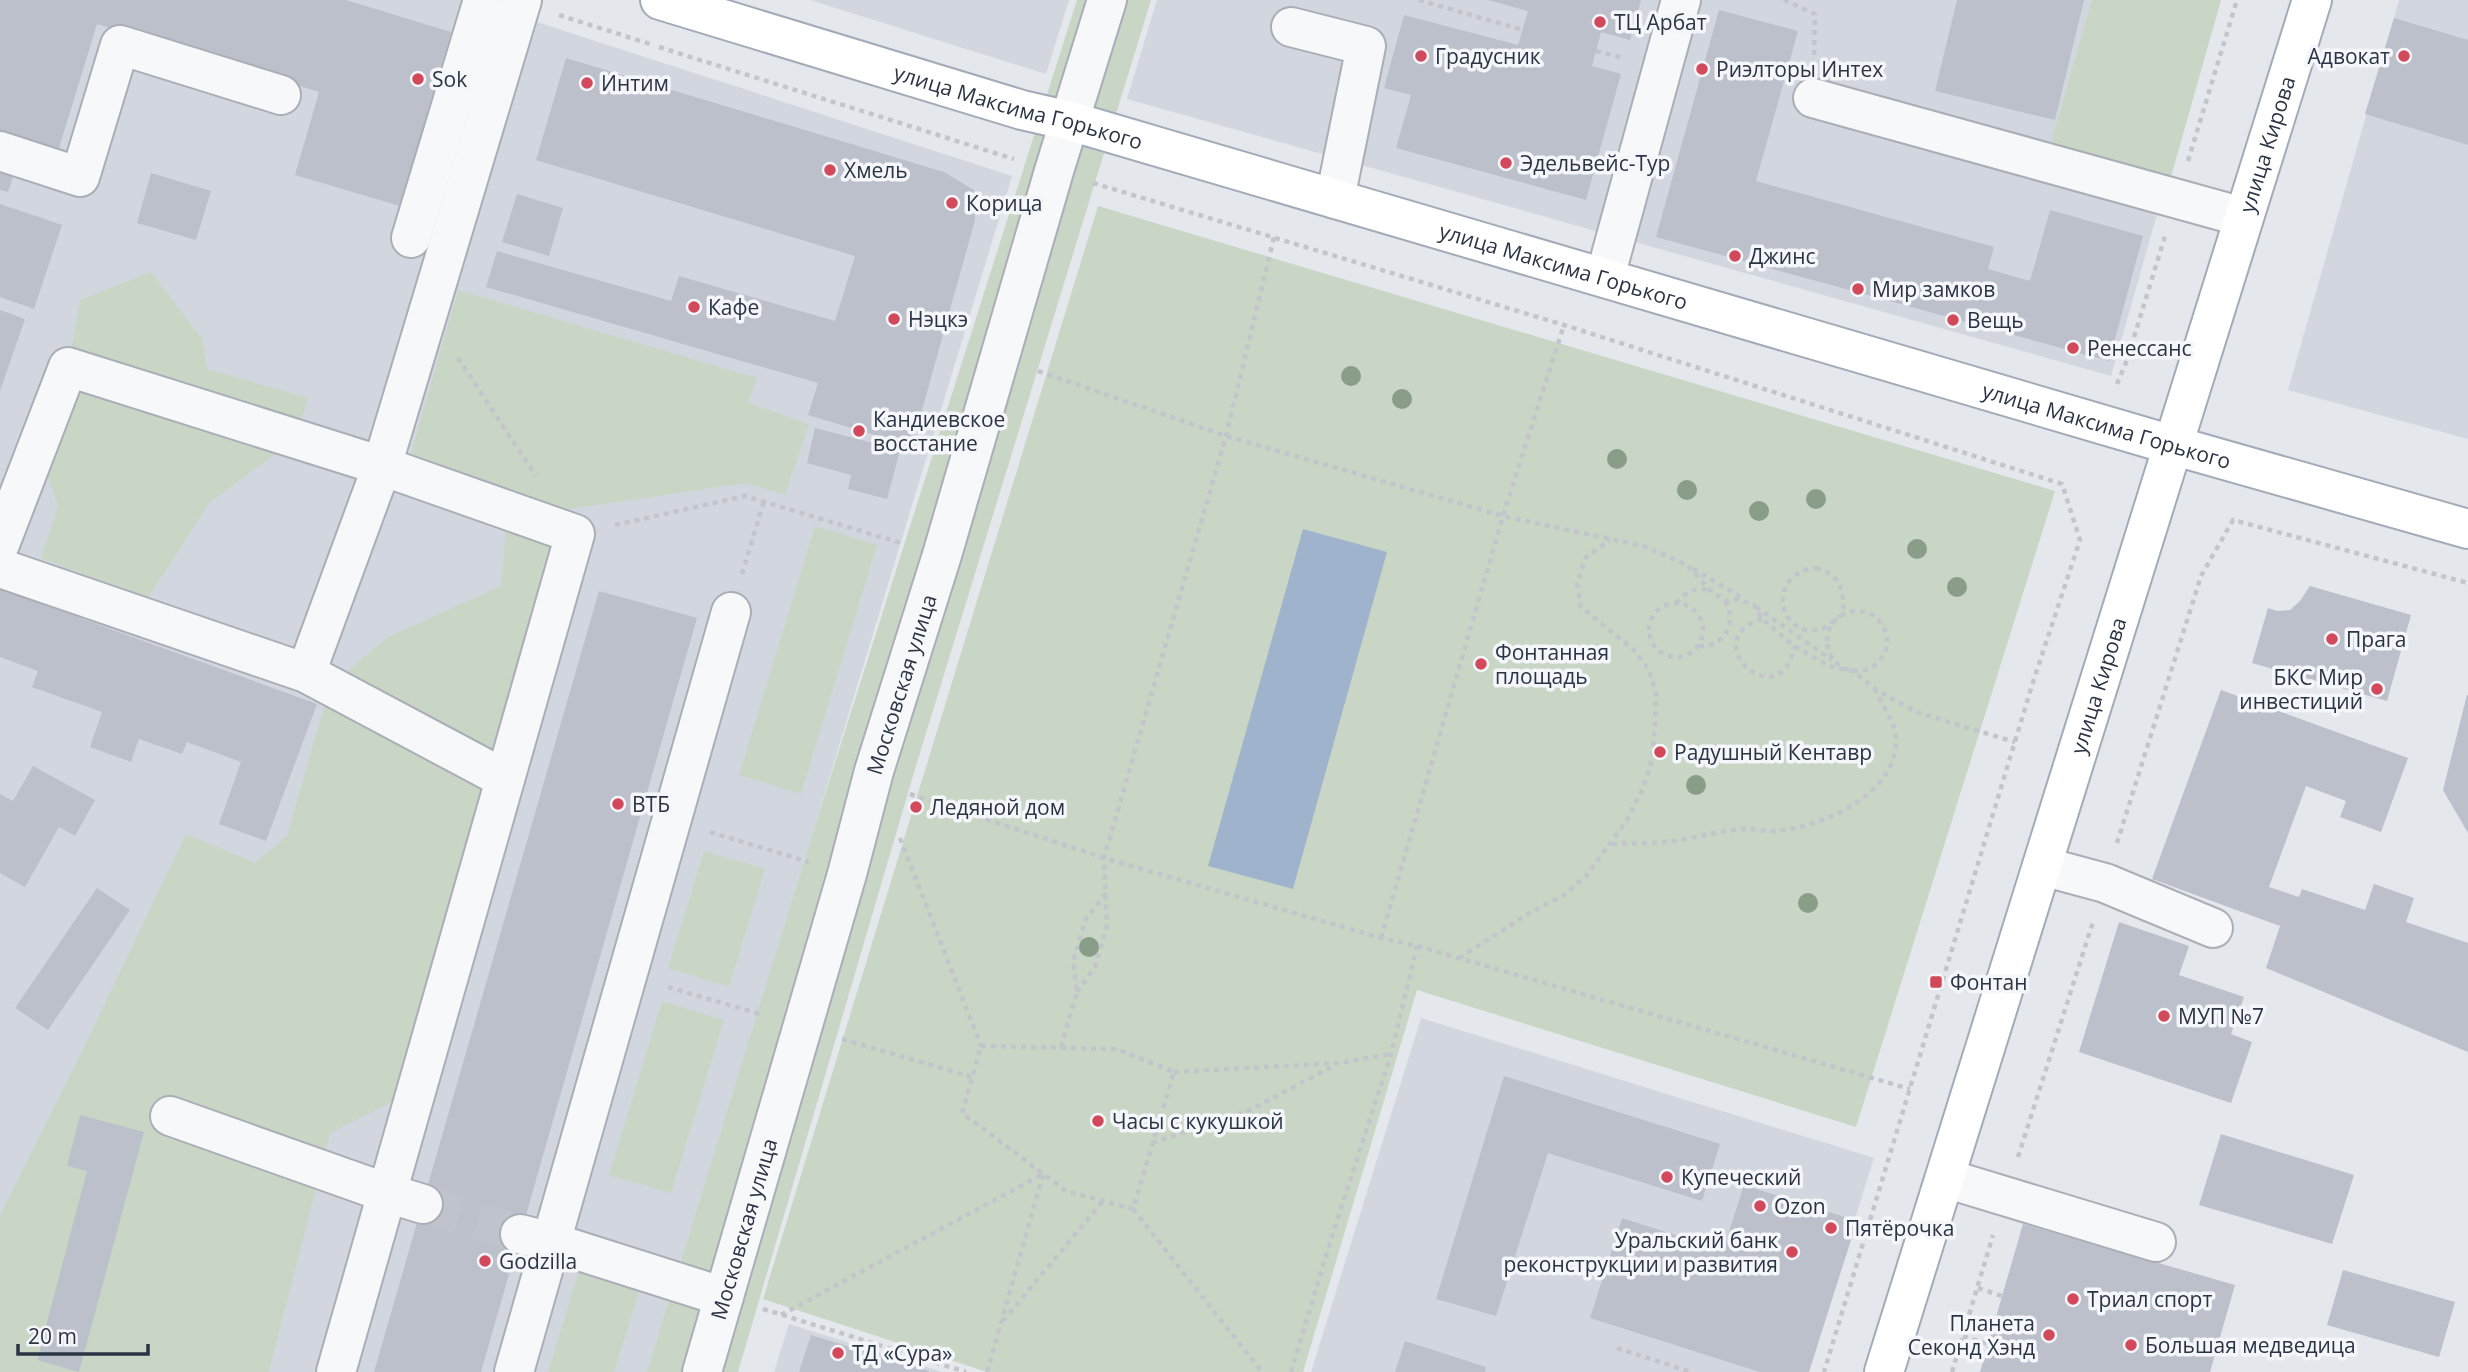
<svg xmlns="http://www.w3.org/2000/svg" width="2468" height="1372" viewBox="0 0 2468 1372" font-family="'Open Sans',sans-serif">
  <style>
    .built { fill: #d2d6de }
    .green { fill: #c9d6c5 }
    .water { fill: #9fb4cc }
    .building { fill: #bbc0ca }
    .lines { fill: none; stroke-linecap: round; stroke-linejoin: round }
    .minor-tunnel { stroke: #bfc3cb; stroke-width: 38; stroke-dasharray: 38 19; stroke-linecap: butt }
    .minor-casing { stroke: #a9aeb7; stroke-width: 42 }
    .major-casing { stroke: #a3abb8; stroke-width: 42 }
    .path { stroke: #c2c5cb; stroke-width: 4.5; stroke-dasharray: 5 5; stroke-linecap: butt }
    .minor { stroke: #f7f8fa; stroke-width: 38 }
    .major { stroke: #fff; stroke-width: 38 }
    .tree { fill: #899d89 }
    .poi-dot { fill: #d1495b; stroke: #f4f6f9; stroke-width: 2.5 }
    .labels { text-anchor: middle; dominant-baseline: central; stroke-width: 7; stroke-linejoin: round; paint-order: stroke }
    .poi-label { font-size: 21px; fill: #2b3445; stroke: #f4f6f9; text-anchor: start }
    .street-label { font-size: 21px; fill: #2b3445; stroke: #f4f6f9 }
  </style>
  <rect width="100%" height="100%" fill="#e4e7ec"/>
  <path class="built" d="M0 0H469L1012 176 649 1372H0Z
    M810 0H1069L1046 74Z
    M1157 0H2218L2111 376 1127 99Z
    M2399 0H2468V439L2288 390Z
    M1421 1018 1874 1158 1807 1372H1311Z
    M789 1324 942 1372H774Z"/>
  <path class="green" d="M1077 0H1151L915 769 738 1372H647L812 835Z
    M2092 0H2221L2169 184 2049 150Z
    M1098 206 2055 491 1856 1127 1417 990 1303 1372H987L763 1299Z
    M151 272 202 339 207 369 308 398 296 439 210 502 147 599 41 558 58 506 37 448 68 367 80 300Z
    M458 290 757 378 748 403 809 424 785 495 746 483 563 510 410 457Z
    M508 511 575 534 416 1090 330 1133 269 1372H0V1215L83 1049 186 834 255 863 287 836 330 686 388 637 501 586Z
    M815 526 877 545 801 794 739 775Z
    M704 851 765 869 729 987 668 968Z
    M662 1001 724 1020 671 1193 609 1175Z
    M582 1261 643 1279 614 1372H548Z"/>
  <path class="water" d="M1303 529 1387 552 1293 889 1208 866Z"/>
  <path class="building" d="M0 0H346L451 32 400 206 295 175 319 92 97 24 59 148 0 131Z
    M1488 0H1641L1630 40 1601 32 1592 66 1621 74 1586 200 1396 148 1411 95 1384 88 1404 15 1518 45 1528 11Z
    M1957 0H2084L2055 120 1935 91Z
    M1719 10 1798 31 1756 181 1994 247 1988 269 2030 281 2050 210 2143 236 2109 361 1656 237Z
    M2394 18 2468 40V145L2365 114Z
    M566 58 944 172 974 190 975 220 912 446 808 415 818 383 486 287 497 251 671 301 679 276 835 321 855 256 536 160Z
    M0 162 16 168 8 192 0 190Z
    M151 173 211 191 196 240 137 223Z
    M517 194 563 208 549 256 502 242Z
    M0 204 62 225 34 309 0 297Z
    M0 310 25 319 0 391Z
    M815 428 900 450 887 499 848 489 851 475 807 463Z
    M2310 586 2411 615 2387 701 2252 663 2268 608 2277 611 2290 610 2300 601Z
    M0 589 317 704 266 841 219 824 241 762 187 742 182 754 139 739 131 762 90 747 102 712 32 687 38 671 0 657Z
    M599 591 697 618 481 1372H374Z
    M2221 690 2408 758 2381 832 2340 817 2346 801 2306 786 2269 887 2299 897 2302 889 2365 910 2374 884 2414 898 2406 922 2468 943V1052L2266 968 2280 926 2152 879Z
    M2467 695H2468V833L2443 790Z
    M33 766 95 800 75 836 59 827 25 887 0 873V794L13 801Z
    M97 888 130 910 48 1030 15 1008Z
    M2119 922 2189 946 2179 975 2244 997 2231 1034 2252 1042 2231 1103 2079 1052Z
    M1504 1076 1720 1144 1702 1201 1548 1153 1496 1316 1436 1299Z
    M80 1115 144 1132 79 1372 37 1360 87 1171 67 1166Z
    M2221 1134 2354 1175 2332 1244 2199 1205Z
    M1744 1185 1857 1221 1809 1372H1760L1590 1318 1622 1218 1723 1250Z
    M2023 1224 2235 1285 2210 1372H1980Z
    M2343 1270 2455 1302 2439 1357 2327 1325Z
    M811 1335 929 1371V1372H799Z
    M1405 1341 1486 1367 1485 1372H1395Z"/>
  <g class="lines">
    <path class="minor-tunnel" d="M423 1204 520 1234"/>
    <defs>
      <g id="minor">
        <path d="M1291 27 1366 46 1335 199"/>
        <path d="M1813 98 2243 217"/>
        <path d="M0 151 80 177 120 45 281 95"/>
        <path d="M411 238 483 0"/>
        <path d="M1605 277 1681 0"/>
        <path d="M0 544 68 367 382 466 575 534 336 1372"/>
        <path d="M0 568 306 673 505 779"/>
        <path d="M306 673 382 466 522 0"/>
        <path d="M2042 866 2105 883 2213 928"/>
        <path d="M170 1116 387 1193 423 1204"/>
        <path d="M1945 1178 2156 1242"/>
        <path d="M520 1234 551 1242 724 1297"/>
        <path d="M514 1372 731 612"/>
        <path id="s1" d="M702 1372 847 874 874 771 942 555 1054 171 1107 0"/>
      </g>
      <g id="major">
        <path id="s2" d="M660 0 1022 110 1070 121 2172 445 2468 529"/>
        <path id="s3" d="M1884 1372 2312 0"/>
      </g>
    </defs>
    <use href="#minor" class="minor-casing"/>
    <use href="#major" class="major-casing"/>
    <path class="path" d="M1419 0 1523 30
      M1784 0 1815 14 1814 56
      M559 15 650 44
      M659 47 1014 159
      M1596 51 1624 58
      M2188 161 2237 0
      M1093 183 1564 325 2062 484 2080 540 2033 682 1824 1372
      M458 358 536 476
      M1038 371 1226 436 1503 516 1643 546 1687 565 1710 590 1725 601 1737 599 1754 605 1762 619 1794 646 1829 666 1853 671 1875 689 1916 712 2015 742
      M2117 384 2127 360 2165 236
      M615 525 745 496 904 544
      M1816 568C1840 574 1845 591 1843 614 1835 619 1830 627 1820 629 1779 639 1764 574 1816 568Z
      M1693 569 1743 598
      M742 574 764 501
      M1649 630a27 27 0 1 1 54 0a27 27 0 1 1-54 0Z
      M1676 603C1686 592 1696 587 1711 590
      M1756 607 1832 660
      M1827 641a30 30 0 1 1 60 0a30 30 0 1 1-60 0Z
      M1762 619C1692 640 1783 720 1794 646
      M1699 646C1726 647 1738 621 1724 599
      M910 794 1104 858 1381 938 1417 946 1910 1089
      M710 832 809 862
      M900 838 981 1046
      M2117 843 2201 576 2233 520 2468 583
      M1612 844C1629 843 1648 844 1665 842 1691 839 1717 831 1744 829 1754 828 1765 832 1775 831 1821 828 1898 794 1896 739 1896 724 1882 705 1876 691
      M1381 938 1503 516 1564 325
      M1459 958 1533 911 1564 895 1587 875 1627 820 1643 788 1652 760 1655 723 1656 694 1649 670 1634 650 1581 607 1577 584 1586 557 1610 540
      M668 987 763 1015
      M1077 992 1095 967 1107 925 1104 858 1226 436 1274 237
      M842 1039 972 1077
      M981 1046 1116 1049 1174 1072 1133 1209 1066 1191 962 1113Z
      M1061 1047 1077 992 1073 962 1086 919 1106 893
      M1174 1072 1339 1063 1391 1054
      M1152 1143 1250 1110 1335 1065
      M2018 1157 2093 922
      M1133 1209 1262 1372
      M1978 1288 2002 1296
      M763 1309 966 1372
      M781 1315 1043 1174
      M1003 1321 1103 1201
      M1963 1336 1988 1344
      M1617 1348 1691 1372
      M987 1372 1043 1175
      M1291 1372 1333 1233 1391 1054 1417 946
      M1952 1372 1993 1235"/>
    <use href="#minor" class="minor"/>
    <use href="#major" class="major"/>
  </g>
  <g class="tree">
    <circle cx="1351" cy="376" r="10"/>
    <circle cx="1402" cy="399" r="10"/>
    <circle cx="1617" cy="459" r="10"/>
    <circle cx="1687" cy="490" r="10"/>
    <circle cx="1816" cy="499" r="10"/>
    <circle cx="1759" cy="511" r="10"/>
    <circle cx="1917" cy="549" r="10"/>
    <circle cx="1957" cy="587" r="10"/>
    <circle cx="1696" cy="785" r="10"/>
    <circle cx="1808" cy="903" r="10"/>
    <circle cx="1089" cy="947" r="10"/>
  </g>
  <g class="poi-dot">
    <circle cx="1600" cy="22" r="7"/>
    <circle cx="1421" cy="56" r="7"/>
    <circle cx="2404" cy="56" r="7"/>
    <circle cx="1702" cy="69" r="7"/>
    <circle cx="418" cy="79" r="7"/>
    <circle cx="587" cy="83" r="7"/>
    <circle cx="1506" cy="163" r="7"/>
    <circle cx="830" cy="170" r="7"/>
    <circle cx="952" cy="203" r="7"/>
    <circle cx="1735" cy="256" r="7"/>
    <circle cx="1858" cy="289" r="7"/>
    <circle cx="694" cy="307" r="7"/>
    <circle cx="894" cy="319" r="7"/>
    <circle cx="1953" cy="320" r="7"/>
    <circle cx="2073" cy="348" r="7"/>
    <circle cx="859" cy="431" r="7"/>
    <circle cx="2332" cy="639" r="7"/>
    <circle cx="1481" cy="664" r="7"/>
    <circle cx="2377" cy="689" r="7"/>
    <circle cx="1660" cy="752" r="7"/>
    <circle cx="618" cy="804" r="7"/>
    <circle cx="916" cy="807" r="7"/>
    <rect x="1929" y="975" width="14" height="14" rx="3.5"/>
    <circle cx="2164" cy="1016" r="7"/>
    <circle cx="1098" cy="1121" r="7"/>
    <circle cx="1667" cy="1177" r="7"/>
    <circle cx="1760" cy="1206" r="7"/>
    <circle cx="1831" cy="1228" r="7"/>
    <circle cx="1792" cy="1252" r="7"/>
    <circle cx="485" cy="1261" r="7"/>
    <circle cx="2073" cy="1299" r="7"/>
    <circle cx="2049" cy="1335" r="7"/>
    <circle cx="2131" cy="1345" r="7"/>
    <circle cx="838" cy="1353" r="7"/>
  </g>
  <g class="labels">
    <g class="poi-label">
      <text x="1614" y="22">ТЦ Арбат</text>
      <text x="1435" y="56">Градусник</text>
      <text x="2390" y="56" text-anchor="end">Адвокат</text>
      <text x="1716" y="69">Риэлторы Интех</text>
      <text x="432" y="79">Sok</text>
      <text x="601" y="83">Интим</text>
      <text x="1520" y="163">Эдельвейс-Тур</text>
      <text x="844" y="170">Хмель</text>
      <text x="966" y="203">Корица</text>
      <text x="1749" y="256">Джинс</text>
      <text x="1872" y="289">Мир замков</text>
      <text x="708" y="307">Кафе</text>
      <text x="908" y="319">Нэцкэ</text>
      <text x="1967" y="320">Вещь</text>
      <text x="2087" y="348">Ренессанс</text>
      <text x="873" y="419">Кандиевское<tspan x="873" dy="24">восстание</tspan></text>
      <text x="2346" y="639">Прага</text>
      <text x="1495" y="652">Фонтанная<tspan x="1495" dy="24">площадь</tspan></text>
      <text x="2363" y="677" text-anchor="end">БКС Мир<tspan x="2363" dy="24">инвестиций</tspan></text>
      <text x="1674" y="752">Радушный Кентавр</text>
      <text x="632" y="804">ВТБ</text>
      <text x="930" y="807">Ледяной дом</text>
      <text x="1950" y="982">Фонтан</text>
      <text x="2178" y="1016">МУП №7</text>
      <text x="1112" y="1121">Часы с кукушкой</text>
      <text x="1681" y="1177">Купеческий</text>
      <text x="1774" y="1206">Ozon</text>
      <text x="1845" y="1228">Пятёрочка</text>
      <text x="1778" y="1240" text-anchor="end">Уральский банк<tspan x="1778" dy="24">реконструкции и развития</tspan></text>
      <text x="499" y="1261">Godzilla</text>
      <text x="2087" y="1299">Триал спорт</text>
      <text x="2035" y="1323" text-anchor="end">Планета<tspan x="2035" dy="24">Секонд Хэнд</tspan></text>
      <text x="2145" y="1345">Большая медведица</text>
      <text x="852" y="1353">ТД «Сура»</text>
    </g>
    <g class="street-label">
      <text stroke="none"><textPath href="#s2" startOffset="374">улица Максима Горького</textPath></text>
      <text stroke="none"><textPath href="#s3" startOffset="1286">улица Кирова</textPath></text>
      <text stroke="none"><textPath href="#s2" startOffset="942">улица Максима Горького</textPath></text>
      <text stroke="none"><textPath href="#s2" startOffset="1508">улица Максима Горького</textPath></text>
      <text stroke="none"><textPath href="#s1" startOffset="716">Московская улица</textPath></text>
      <text stroke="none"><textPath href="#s3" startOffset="719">улица Кирова</textPath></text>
      <text stroke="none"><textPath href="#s1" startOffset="149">Московская улица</textPath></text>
    </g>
  </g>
  <path d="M18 1344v10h130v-10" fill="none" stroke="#2b3445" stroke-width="3.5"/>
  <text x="28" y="1344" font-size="21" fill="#2b3445" stroke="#f4f6f9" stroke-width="5" paint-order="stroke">20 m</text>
</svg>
